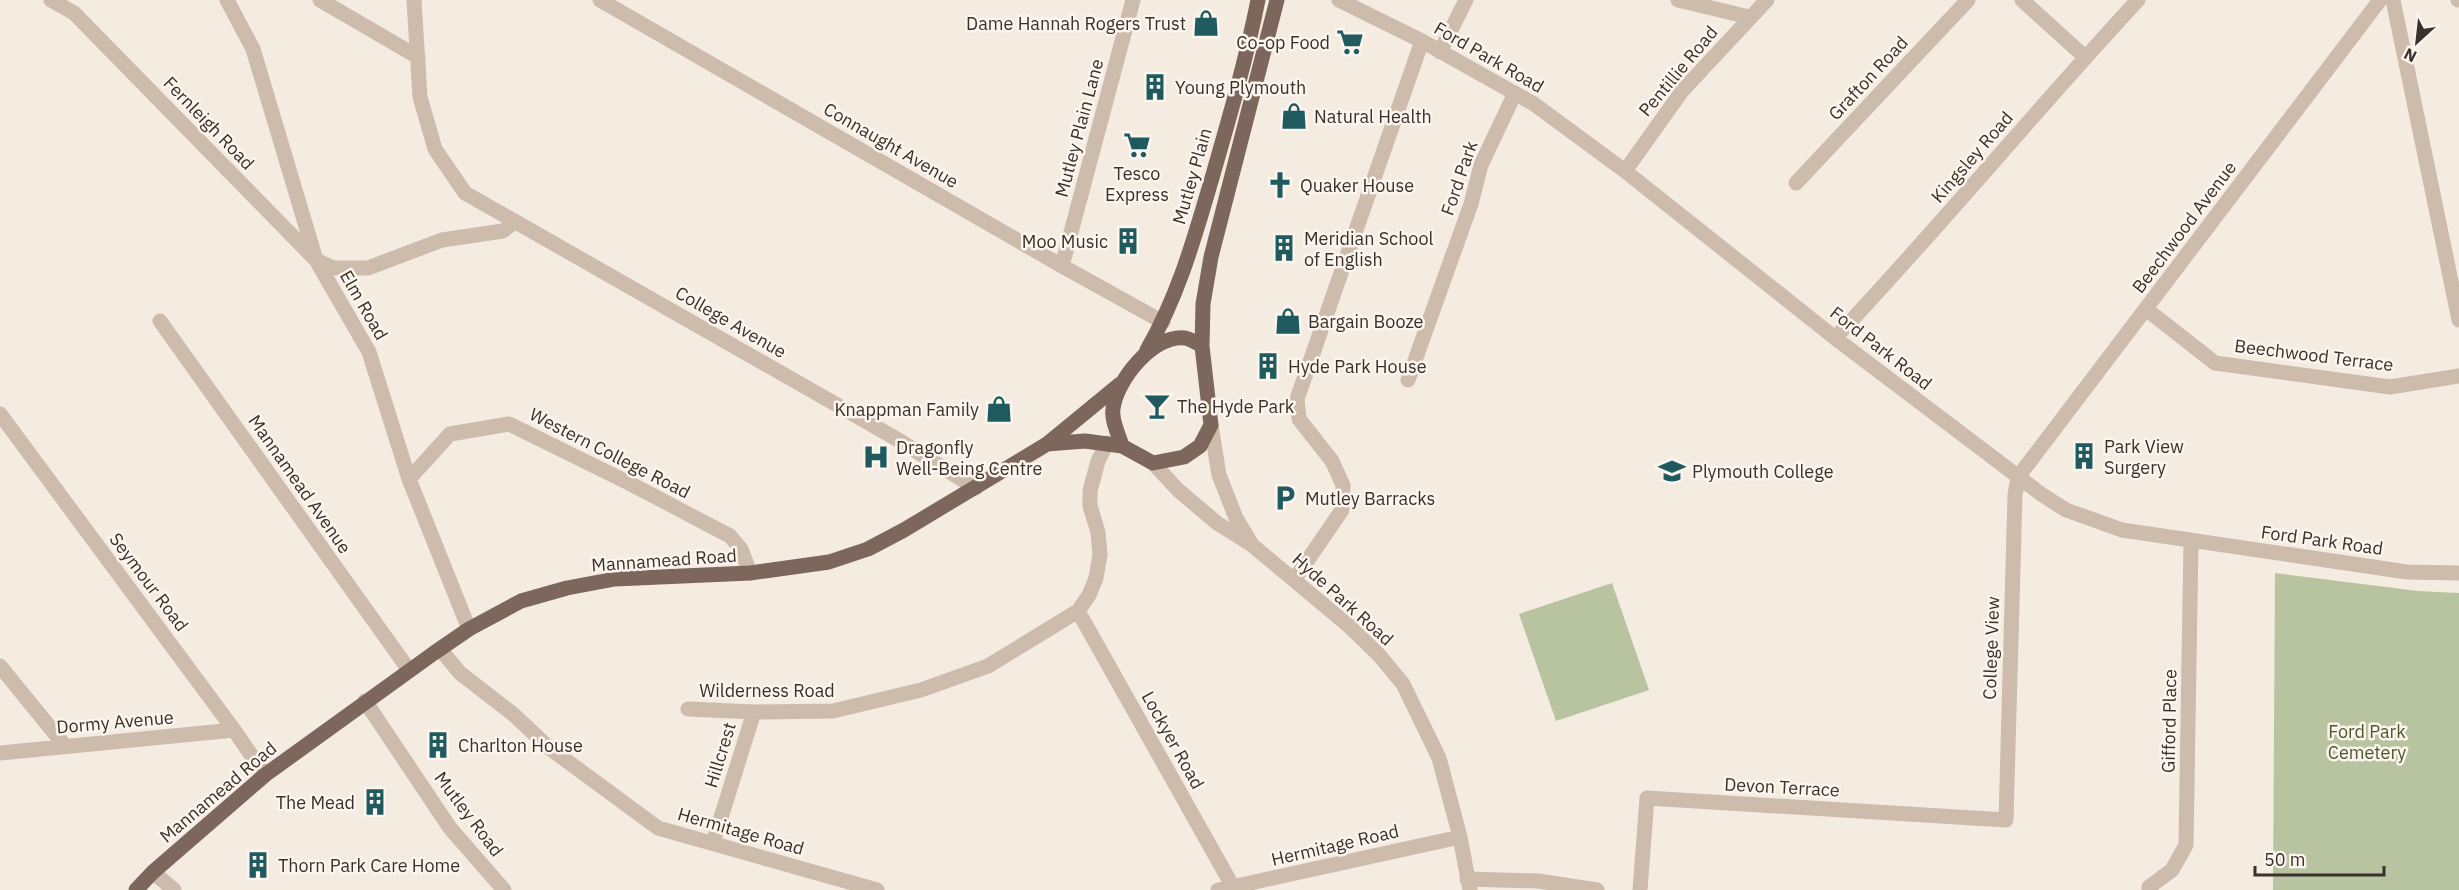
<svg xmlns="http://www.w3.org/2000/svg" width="2459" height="890" viewBox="0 0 2459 890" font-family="'IBM Plex Sans',sans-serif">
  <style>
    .green { fill: #b8c4a0 }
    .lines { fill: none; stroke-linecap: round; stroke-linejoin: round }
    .minor { stroke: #cdbbac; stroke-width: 15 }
    .major { stroke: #7d675c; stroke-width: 15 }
    .labels { text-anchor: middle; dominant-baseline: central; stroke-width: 5; stroke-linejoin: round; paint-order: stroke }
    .poi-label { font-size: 18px; fill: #3b302b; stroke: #fbf5ee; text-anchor: start }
    .street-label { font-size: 18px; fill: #3b302b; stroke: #fbf5ee }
    .park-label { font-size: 18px; fill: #4a5a2e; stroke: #fbf5ee }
  </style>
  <rect width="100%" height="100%" fill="#f4ebe1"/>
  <path class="green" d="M2275 573 2418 591 2459 593V890H2273Z
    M1612 583 1649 690 1556 721 1519 614Z"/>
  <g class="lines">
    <path class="minor" d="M51 0 74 13 316 260 333 268H368L442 240 503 231 514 222
      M227 0 253 49 316 260 369 352 409 479 469 629
      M320 0 418 57
      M414 0 420 97 435 149 465 193 895 438 976 488
      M600 0 1062 266 1163 322
      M1339 0 1422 41 1534 104 1625 171 1835 338 2041 494 2066 510 2122 530 2407 572 2459 573
      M1678 0 1749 17
      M2022 0 2085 57
      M2393 0 2459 320
      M2458 0H2459
      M1440 52 1466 0
      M1625 171 1682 91 1767 0
      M1796 183 1968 0
      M1062 266 1133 0
      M2146 309 2215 363 2390 387 2459 376
      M160 321 409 670
      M1835 338C1939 228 2035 111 2138 0
      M1408 380 1471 204 1481 165 1515 93
      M0 414 234 730 265 775
      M1211 425 1219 475 1236 518 1251 543
      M1153 463 1178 490 1217 523 1252 545 1349 626 1379 655 1403 684 1439 758 1460 837 1470 890
      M409 479 450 434 509 424 629 483 730 536 741 549 750 573
      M1294 580 1342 510 1343 485 1332 461 1299 419 1297 399 1422 41
      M1078 611 1233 887
      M440 649 460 673 513 714 548 747 658 828 877 890
      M0 666 65 746
      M365 701 450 828 504 890
      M688 709 754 712 833 711 921 690 988 666 1078 611 1089 595 1096 578 1100 555 1098 532 1090 506V491L1098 461 1107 443
      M0 753 234 730
      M713 843 754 712
      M153 872 174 890
      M1467 879 1538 881 1597 890
      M1218 890 1460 837
      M1640 890 1647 798 2006 820 2015 495 2018 477 2380 0
      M2149 890V887L2172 870 2186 845 2191 541"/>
    <path class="major" d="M1202 346C1197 343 1190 339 1185 338 1153 334 1116 381 1113 409 1111 420 1119 435 1122 446L1153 463 1184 457 1200 446 1211 425 1202 346 1203 304 1211 257 1277 0
      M1147 350C1179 294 1194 239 1212 178 1229 119 1246 60 1258 0
      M1047 444 1085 441 1122 446
      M136 890 153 872 265 775 434 653 469 629 521 601 567 588 615 579 750 573 829 562 868 549 904 530 1047 444 1120 384"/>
  </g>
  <defs>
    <symbol id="shop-bare" viewBox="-9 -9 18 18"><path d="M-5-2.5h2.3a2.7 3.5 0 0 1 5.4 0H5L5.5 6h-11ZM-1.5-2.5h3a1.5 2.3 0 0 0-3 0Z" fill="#1f5a5e" stroke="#fbf5ee" stroke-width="2.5" paint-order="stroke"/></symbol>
    <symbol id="supermarket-bare" viewBox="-9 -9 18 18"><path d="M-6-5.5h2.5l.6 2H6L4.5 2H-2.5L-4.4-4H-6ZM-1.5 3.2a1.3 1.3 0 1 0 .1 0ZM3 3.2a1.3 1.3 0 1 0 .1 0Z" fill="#1f5a5e" stroke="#fbf5ee" stroke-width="2.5" paint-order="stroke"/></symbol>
    <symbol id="building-bare" viewBox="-9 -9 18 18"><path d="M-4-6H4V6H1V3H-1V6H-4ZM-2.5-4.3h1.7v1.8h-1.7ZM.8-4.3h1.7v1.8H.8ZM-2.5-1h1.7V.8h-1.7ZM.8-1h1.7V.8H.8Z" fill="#1f5a5e" stroke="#fbf5ee" stroke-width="2.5" paint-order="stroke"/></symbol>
    <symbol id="church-bare" viewBox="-9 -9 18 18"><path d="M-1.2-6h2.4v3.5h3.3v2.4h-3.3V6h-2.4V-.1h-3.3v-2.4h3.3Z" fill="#1f5a5e" stroke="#fbf5ee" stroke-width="2.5" paint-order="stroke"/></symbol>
    <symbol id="bar-bare" viewBox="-9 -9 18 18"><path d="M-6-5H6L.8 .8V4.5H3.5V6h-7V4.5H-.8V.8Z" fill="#1f5a5e" stroke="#fbf5ee" stroke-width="2.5" paint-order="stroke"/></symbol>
    <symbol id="hospital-bare" viewBox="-9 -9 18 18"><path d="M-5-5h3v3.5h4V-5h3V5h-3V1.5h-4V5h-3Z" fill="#1f5a5e" stroke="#fbf5ee" stroke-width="2.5" paint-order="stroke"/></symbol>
    <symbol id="school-bare" viewBox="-9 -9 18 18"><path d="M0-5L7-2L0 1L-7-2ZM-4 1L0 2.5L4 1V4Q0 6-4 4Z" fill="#1f5a5e" stroke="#fbf5ee" stroke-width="2.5" paint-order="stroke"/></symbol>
    <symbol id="parking-bare" viewBox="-9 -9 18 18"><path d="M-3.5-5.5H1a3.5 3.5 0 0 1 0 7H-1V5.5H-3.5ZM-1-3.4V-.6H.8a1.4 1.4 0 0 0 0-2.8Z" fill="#1f5a5e" stroke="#fbf5ee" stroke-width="2.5" paint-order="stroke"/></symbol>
  </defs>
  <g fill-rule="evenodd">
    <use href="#shop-bare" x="1187" y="4" width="38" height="38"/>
    <use href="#supermarket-bare" x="1331" y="23" width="38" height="38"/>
    <use href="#building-bare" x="1136" y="68" width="38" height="38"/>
    <use href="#shop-bare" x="1275" y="97" width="38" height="38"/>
    <use href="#supermarket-bare" x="1118" y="126" width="38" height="38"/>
    <use href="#church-bare" x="1261" y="166" width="38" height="38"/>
    <use href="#building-bare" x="1109" y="222" width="38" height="38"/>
    <use href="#building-bare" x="1265" y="229" width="38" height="38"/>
    <use href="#shop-bare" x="1269" y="302" width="38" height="38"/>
    <use href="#building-bare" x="1249" y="347" width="38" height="38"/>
    <use href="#bar-bare" x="1138" y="387" width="38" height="38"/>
    <use href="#shop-bare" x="980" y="390" width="38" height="38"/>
    <use href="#building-bare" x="2065" y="437" width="38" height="38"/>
    <use href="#hospital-bare" x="857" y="438" width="38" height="38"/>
    <use href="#school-bare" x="1653" y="452" width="38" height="38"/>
    <use href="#parking-bare" x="1266" y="479" width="38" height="38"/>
    <use href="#building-bare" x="419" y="726" width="38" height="38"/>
    <use href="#building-bare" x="356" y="783" width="38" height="38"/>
    <use href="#building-bare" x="239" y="846" width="38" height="38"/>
  </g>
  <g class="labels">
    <g class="poi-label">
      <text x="1186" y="23" text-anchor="end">Dame Hannah Rogers Trust</text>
      <text x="1330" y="42" text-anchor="end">Co-op Food</text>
      <text x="1175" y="87">Young Plymouth</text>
      <text x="1314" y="116">Natural Health</text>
      <text x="1137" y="173" text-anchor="middle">Tesco<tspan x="1137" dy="21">Express</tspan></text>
      <text x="1300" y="185">Quaker House</text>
      <text x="1304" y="238">Meridian School<tspan x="1304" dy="21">of English</tspan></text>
      <text x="1108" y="241" text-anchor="end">Moo Music</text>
      <text x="1308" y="321">Bargain Booze</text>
      <text x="1288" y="366">Hyde Park House</text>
      <text x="1177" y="406">The Hyde Park</text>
      <text x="979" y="409" text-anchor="end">Knappman Family</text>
      <text x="2104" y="446">Park View<tspan x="2104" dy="21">Surgery</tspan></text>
      <text x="896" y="447">Dragonfly<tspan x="896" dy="21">Well-Being Centre</tspan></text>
      <text x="1692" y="471">Plymouth College</text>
      <text x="1305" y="498">Mutley Barracks</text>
      <text x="458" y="745">Charlton House</text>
      <text x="355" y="802" text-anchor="end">The Mead</text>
      <text x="278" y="865">Thorn Park Care Home</text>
    </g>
    <g class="street-label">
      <text transform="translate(1489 57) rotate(30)">Ford Park Road</text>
      <text transform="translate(1678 71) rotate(-50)">Pentillie Road</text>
      <text transform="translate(1868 78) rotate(-47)">Grafton Road</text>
      <text transform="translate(209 123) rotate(46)">Fernleigh Road</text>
      <text transform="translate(1079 128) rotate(-75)">Mutley Plain Lane</text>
      <text transform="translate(891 145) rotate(30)">Connaught Avenue</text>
      <text transform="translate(1972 157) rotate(-49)">Kingsley Road</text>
      <text transform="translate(1192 176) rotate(-74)">Mutley Plain</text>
      <text transform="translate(1459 178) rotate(-71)">Ford Park</text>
      <text transform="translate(2184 227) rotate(-53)">Beechwood Avenue</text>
      <text transform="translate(364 305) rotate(60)">Elm Road</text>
      <text transform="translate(731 322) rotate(30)">College Avenue</text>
      <text transform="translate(1881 348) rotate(38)">Ford Park Road</text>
      <text transform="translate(2314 355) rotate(7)">Beechwood Terrace</text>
      <text transform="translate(610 453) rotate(27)">Western College Road</text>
      <text transform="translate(300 484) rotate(55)">Mannamead Avenue</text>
      <text transform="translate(2322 540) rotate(8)">Ford Park Road</text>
      <text transform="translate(664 560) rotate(-4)">Mannamead Road</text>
      <text transform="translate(149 582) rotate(53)">Seymour Road</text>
      <text transform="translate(1343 599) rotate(42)">Hyde Park Road</text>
      <text transform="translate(1991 648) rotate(-88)">College View</text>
      <text x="767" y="690">Wilderness Road</text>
      <text transform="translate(2169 721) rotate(-89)">Gifford Place</text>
      <text transform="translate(115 722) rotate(-5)">Dormy Avenue</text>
      <text transform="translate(1173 740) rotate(61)">Lockyer Road</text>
      <text transform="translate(720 755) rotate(-73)">Hillcrest</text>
      <text transform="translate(1782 787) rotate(3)">Devon Terrace</text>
      <text transform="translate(218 792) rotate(-40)">Mannamead Road</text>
      <text transform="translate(469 814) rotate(53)">Mutley Road</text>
      <text transform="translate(741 831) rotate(16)">Hermitage Road</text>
      <text transform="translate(1335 845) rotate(-13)">Hermitage Road</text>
    </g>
    <g class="park-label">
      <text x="2367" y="731">Ford Park<tspan x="2367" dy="21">Cemetery</tspan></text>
    </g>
  </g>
  <g transform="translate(2417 42) rotate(207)" stroke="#fbf5ee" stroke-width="4.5" paint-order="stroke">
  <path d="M0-4.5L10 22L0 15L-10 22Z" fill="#3b302b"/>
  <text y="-9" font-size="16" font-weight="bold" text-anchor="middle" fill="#3b302b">N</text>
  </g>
  <path d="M2255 866v9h129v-9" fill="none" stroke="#3b302b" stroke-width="3"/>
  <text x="2264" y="866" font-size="18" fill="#3b302b" stroke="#fbf5ee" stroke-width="4.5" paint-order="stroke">50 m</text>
</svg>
